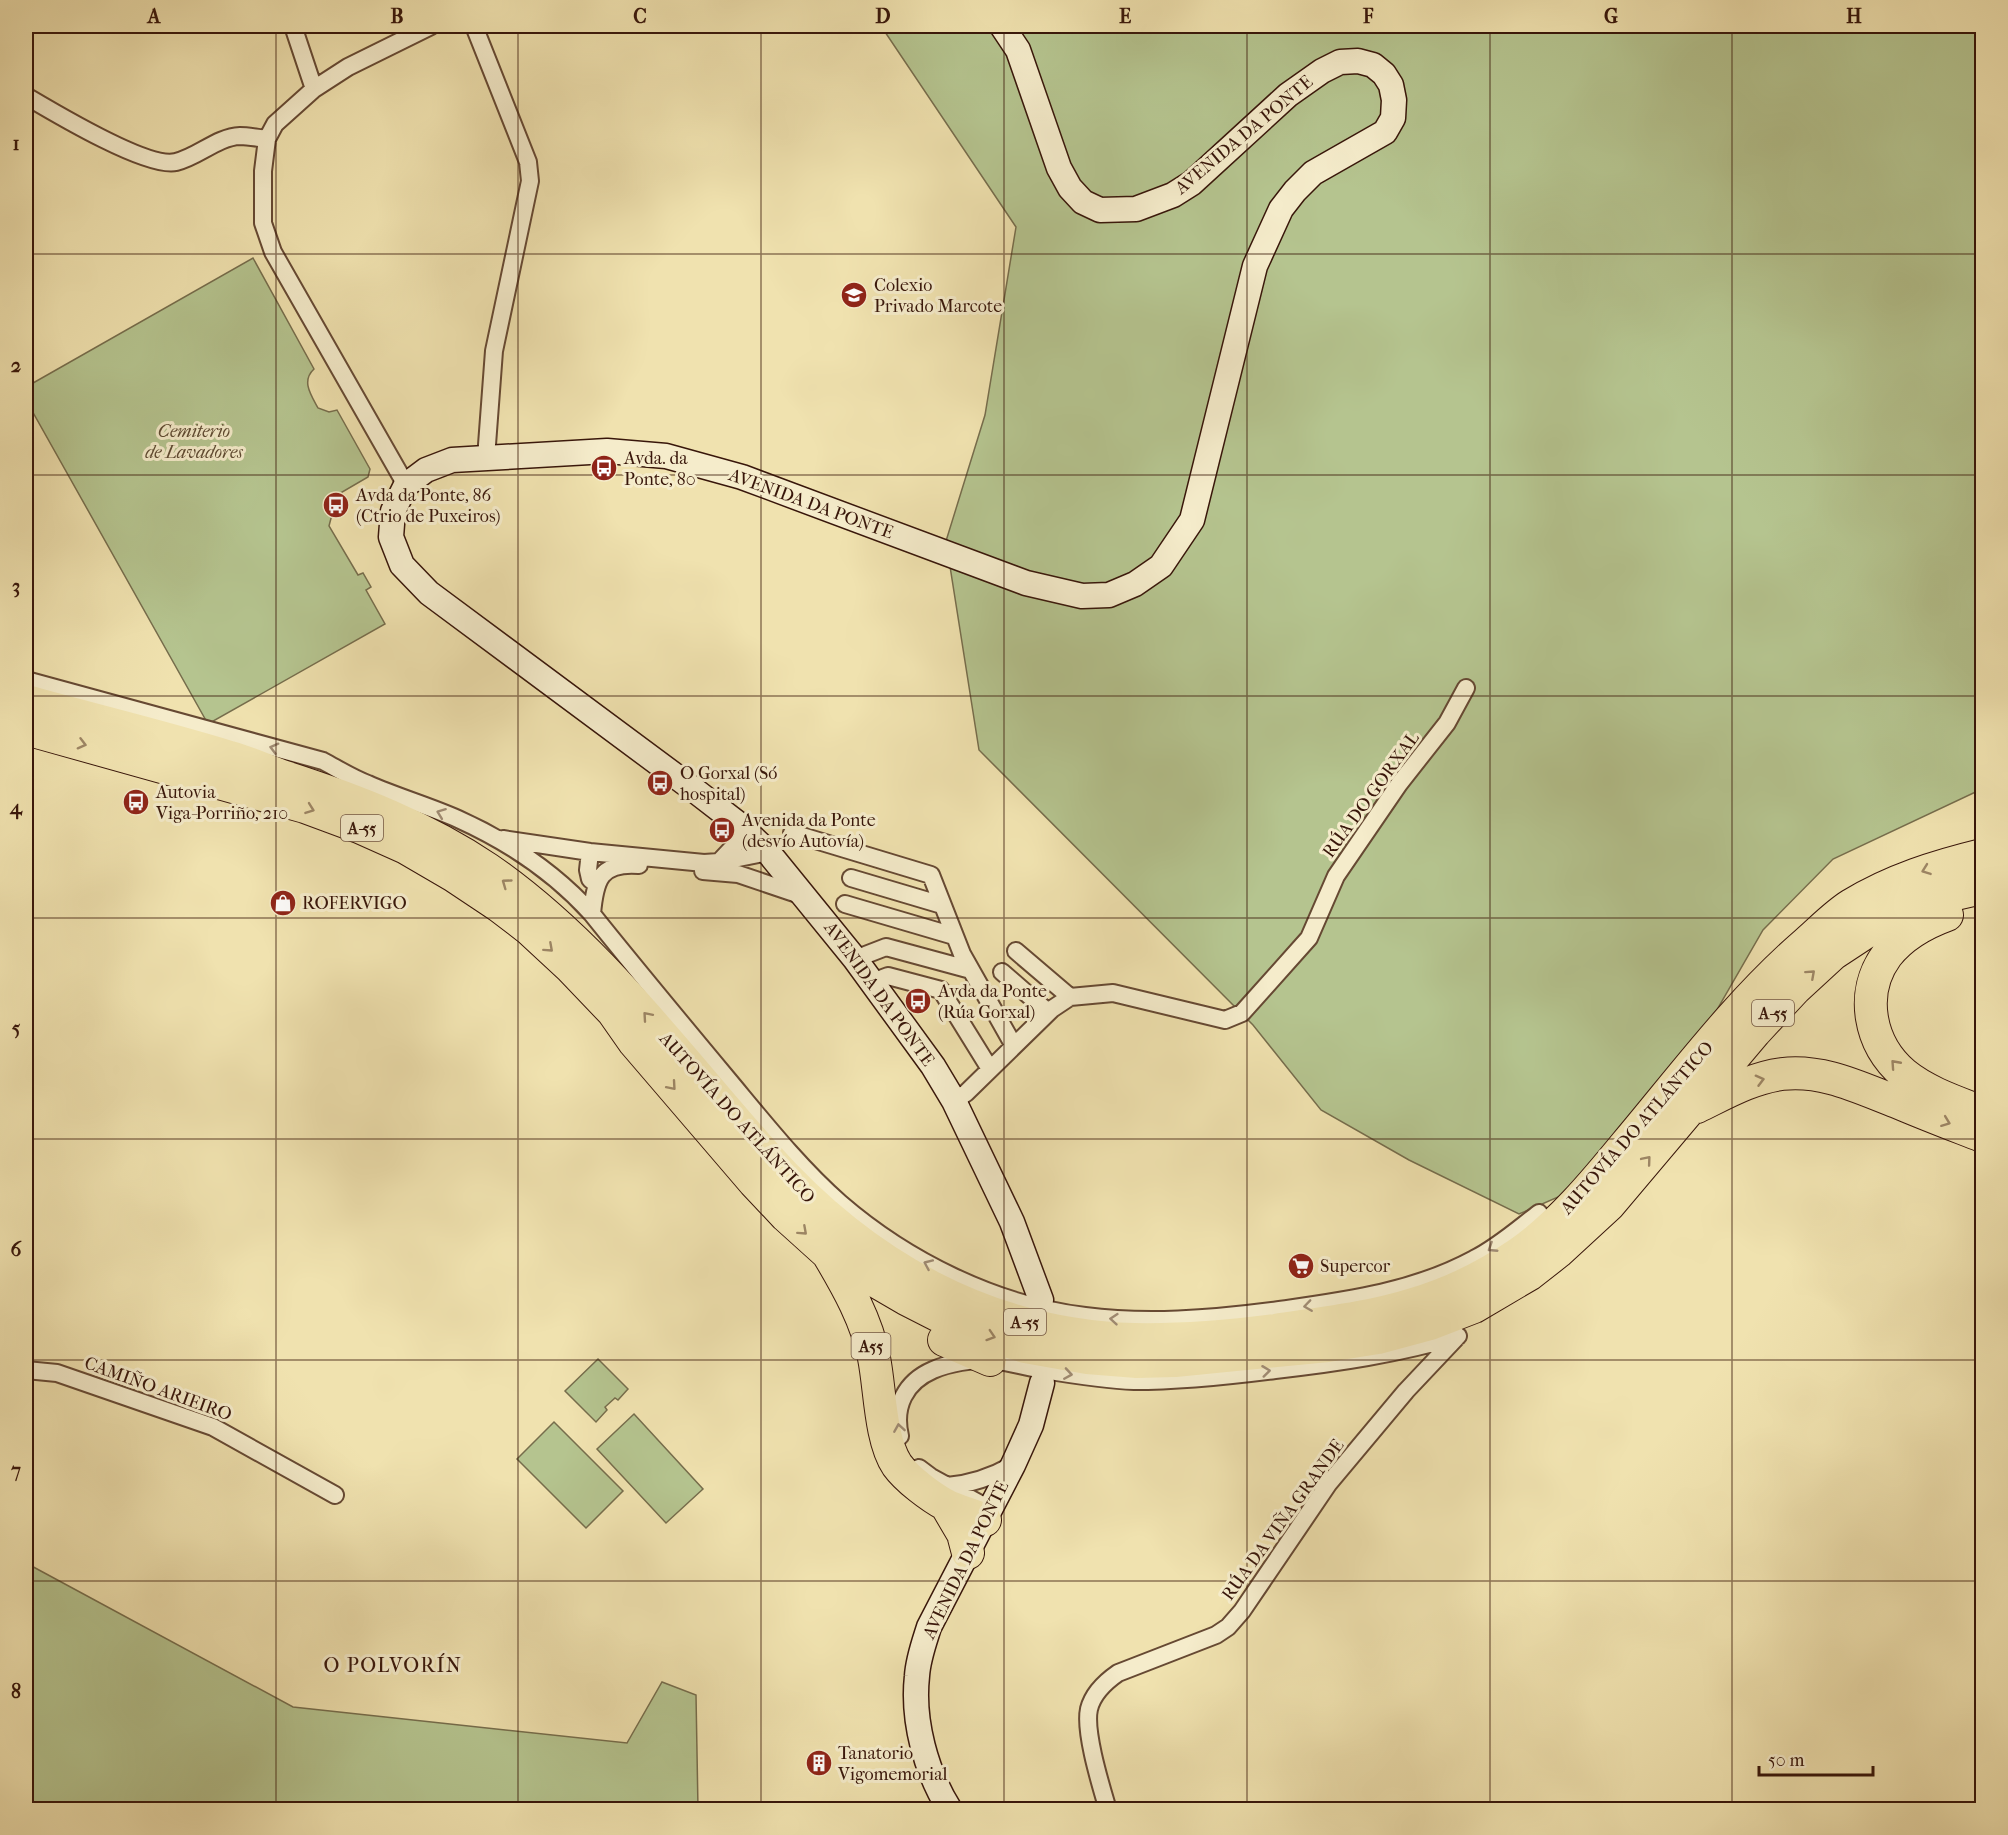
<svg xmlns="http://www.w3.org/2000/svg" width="2008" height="1835" viewBox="0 0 2008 1835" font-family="'IM FELL French Canon',serif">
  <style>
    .green { fill: #b5c48f; stroke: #766d4c; stroke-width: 1.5 }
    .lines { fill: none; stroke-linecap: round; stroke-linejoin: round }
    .street-casing { stroke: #664933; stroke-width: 20 }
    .secondary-casing { stroke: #38160a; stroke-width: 27 }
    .highway-casing { stroke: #38160a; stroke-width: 34 }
    .street { stroke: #f5eccb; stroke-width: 16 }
    .secondary { stroke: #f5eccb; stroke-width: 24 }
    .highway { stroke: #f0e2af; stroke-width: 32 }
    .oneway { stroke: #9d8665 }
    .oneway2 { stroke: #a08c74 }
    .grid { fill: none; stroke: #38160a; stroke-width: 1.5; stroke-opacity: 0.55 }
    .labels { text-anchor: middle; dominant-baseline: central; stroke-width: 6; stroke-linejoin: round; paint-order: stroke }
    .shield { fill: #f5eccb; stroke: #715644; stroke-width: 1.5 }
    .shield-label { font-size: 16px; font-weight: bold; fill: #38160a }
    .street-label { font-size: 18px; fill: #38160a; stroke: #f5eccb }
    .poi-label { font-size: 18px; fill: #38160a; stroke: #f5eccb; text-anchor: start }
    .park-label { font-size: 18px; font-style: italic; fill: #5e4a32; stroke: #f5eccb }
    .neighbourhood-label { font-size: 20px; letter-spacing: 1.5px; fill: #38160a; stroke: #f5eccb }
    .neatline { fill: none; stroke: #38160a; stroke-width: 2 }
    .grid-label { font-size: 20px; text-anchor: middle; font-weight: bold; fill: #38160a }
  </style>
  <rect width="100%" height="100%" fill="#f0e2af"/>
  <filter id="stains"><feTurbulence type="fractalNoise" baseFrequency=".00333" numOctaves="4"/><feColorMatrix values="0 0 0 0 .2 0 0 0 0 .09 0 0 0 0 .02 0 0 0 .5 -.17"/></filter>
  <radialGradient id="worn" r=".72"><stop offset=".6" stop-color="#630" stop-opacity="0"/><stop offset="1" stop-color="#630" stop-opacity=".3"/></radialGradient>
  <path class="green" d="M881 26H1982V789L1833 859 1763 930 1688 1060 1572 1191 1519 1214 1409 1160 1321 1110 1253 1025 979 750 946 541 985 415 1016 227Z
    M253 258 314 369C301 381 311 395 318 408L329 412 337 410 370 469 368 477 337 495 329 526 358 575 363 573 371 587 366 590 385 624 208 724 26 400V387Z
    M598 1359 628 1389 618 1400 615 1398 605 1407 607 1410 596 1422 565 1391Z
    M634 1414 703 1489 666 1523 597 1449Z
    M554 1422 623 1491 586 1528 517 1459Z
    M26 1563 293 1707 627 1743 662 1682 696 1695 698 1809H26Z"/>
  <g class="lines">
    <defs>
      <path id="street" d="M293 26 314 89
        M474 26 528 162 530 181 494 351 486 458
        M26 96C53 112 148 169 176 162 198 157 217 137 240 136 248 136 258 138 267 139
        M406 485 273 252 263 223V171L267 139 275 124 314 89 348 67 431 26
        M26 680 323 761C338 769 352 778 368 784 397 797 429 806 458 819 509 842 555 873 592 914 636 969 681 1023 726 1077 762 1120 798 1166 840 1203 907 1261 996 1305 1085 1316 1146 1324 1210 1319 1272 1311 1342 1301 1411 1293 1474 1259 1498 1247 1518 1229 1539 1213
        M792 833 931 875 962 954 1014 1046
        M503 839 590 852 704 863 719 862 735 845 737 823
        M590 852 588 870 590 879 596 884
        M719 862 768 852
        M703 871 738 874 803 896
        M851 878 942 905
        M845 904 954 936
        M592 914C595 880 600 862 639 865
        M1016 951 1070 997
        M855 959 886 947 971 970
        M1002 972 1048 1012
        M872 982 888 976 941 990 990 1069
        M954 1101 966 1093 1052 1009 1070 997 1113 993 1225 1020 1242 1013 1309 938 1336 876 1399 784 1447 723 1466 688
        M26 1370 57 1373 213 1427 335 1495
        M900 1436C893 1407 905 1382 933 1370 949 1363 972 1359 991 1360 1008 1361 1026 1368 1044 1370 1074 1375 1104 1380 1134 1381 1181 1381 1228 1376 1275 1370 1337 1363 1398 1354 1458 1336
        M919 1468 931 1477 984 1506
        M947 1486C972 1484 992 1477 1013 1465
        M1108 1810C1101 1786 1084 1732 1089 1709 1093 1693 1105 1682 1118 1673L1216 1635 1228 1627 1242 1611 1329 1483 1406 1391 1457 1337"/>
      <path id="secondary" d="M1002 26 1018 50 1059 168 1070 188 1083 202 1100 210 1136 209 1173 195 1192 183 1288 95 1322 71 1340 62 1358 61 1373 65 1384 74 1391 85 1394 100 1393 118 1385 132 1313 173 1295 191 1281 209 1255 266 1192 520 1161 566 1135 584 1109 595 1082 596 1026 583 742 477 666 456 607 451 452 460 426 470 406 485 393 511 391 537 402 565 429 593 693 789 737 823 768 852 855 959 933 1066 954 1101 1012 1222 1041 1300
        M950 1810C926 1772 912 1721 917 1676 918 1659 924 1643 929 1627L1013 1465 1031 1425 1042 1383"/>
      <path id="highway" d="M26 701C94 720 162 736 230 757 249 762 267 771 285 777 356 800 426 827 488 869 599 946 677 1056 766 1155 863 1264 986 1335 1134 1339 1181 1340 1228 1336 1275 1330 1321 1323 1368 1318 1413 1304 1451 1293 1487 1275 1519 1253 1560 1224 1594 1183 1626 1144 1684 1075 1738 1002 1806 943 1821 930 1835 915 1851 905 1892 880 1937 866 1982 855
        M26 729 305 807 359 827 406 848 454 876 499 906 529 929 570 967 613 1012 634 1042 754 1182 786 1216 827 1253 906 1299 957 1325 1025 1347 1087 1358 1137 1362 1175 1361 1328 1346 1378 1338 1430 1324 1474 1307 1530 1274 1558 1252 1609 1205 1755 1032 1795 989 1833 954 1871 929 1914 908 1943 897 1982 888
        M1947 915C1925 923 1902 936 1887 955 1859 993 1869 1044 1904 1074 1926 1092 1956 1102 1982 1112
        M1697 1107C1724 1094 1751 1078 1782 1074 1823 1069 1860 1088 1897 1102 1925 1114 1954 1125 1982 1136
        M828 1254C847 1286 867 1321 874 1358 880 1387 880 1440 897 1465 907 1479 931 1497 946 1505 958 1511 972 1514 985 1520
        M944 1340 990 1360
        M946 1505 963 1534 968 1553"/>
    </defs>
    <use href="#street" class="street-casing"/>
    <use href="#secondary" class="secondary-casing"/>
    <use href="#highway" class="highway-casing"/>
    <use href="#street" class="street"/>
    <use href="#secondary" class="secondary"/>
    <use href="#highway" class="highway"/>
  </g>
  <defs><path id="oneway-chevron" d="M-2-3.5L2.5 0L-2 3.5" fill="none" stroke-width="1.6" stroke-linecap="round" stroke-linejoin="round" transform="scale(1.5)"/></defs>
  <g class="oneway">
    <use href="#oneway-chevron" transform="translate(82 744) rotate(15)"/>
    <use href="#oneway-chevron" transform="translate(310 809) rotate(20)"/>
    <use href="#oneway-chevron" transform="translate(1926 870) rotate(160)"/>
    <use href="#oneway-chevron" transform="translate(506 883) rotate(-144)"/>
    <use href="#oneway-chevron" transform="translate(549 948) rotate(42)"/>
    <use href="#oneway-chevron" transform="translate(1811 974) rotate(-42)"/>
    <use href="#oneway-chevron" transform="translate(647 1016) rotate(-131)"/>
    <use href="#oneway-chevron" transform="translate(1895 1064) rotate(-132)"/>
    <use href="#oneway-chevron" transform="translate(1760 1080) rotate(-15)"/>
    <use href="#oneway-chevron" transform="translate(672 1086) rotate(49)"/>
    <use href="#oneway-chevron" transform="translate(1946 1122) rotate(21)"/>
    <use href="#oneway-chevron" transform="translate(1647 1160) rotate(-50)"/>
    <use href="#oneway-chevron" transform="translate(803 1231) rotate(42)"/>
    <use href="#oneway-chevron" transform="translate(991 1336) rotate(18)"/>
  </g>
  <g class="oneway2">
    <use href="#oneway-chevron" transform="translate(274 748) rotate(-165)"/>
    <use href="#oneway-chevron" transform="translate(441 813) rotate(-159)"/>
    <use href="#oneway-chevron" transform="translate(1492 1248) rotate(147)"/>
    <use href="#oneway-chevron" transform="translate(928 1264) rotate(-156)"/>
    <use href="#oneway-chevron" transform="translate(1308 1306) rotate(172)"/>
    <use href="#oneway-chevron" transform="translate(1114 1319) rotate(-175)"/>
    <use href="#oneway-chevron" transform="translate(1266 1371) rotate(-7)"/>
    <use href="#oneway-chevron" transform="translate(1068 1374) rotate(9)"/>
    <use href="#oneway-chevron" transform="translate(899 1428) rotate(-99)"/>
  </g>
  <path class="grid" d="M276 26V1810M518 26V1810M761 26V1810M1004 26V1810M1247 26V1810M1490 26V1810M1732 26V1810M26 254H1982M26 475H1982M26 696H1982M26 918H1982M26 1139H1982M26 1360H1982M26 1581H1982"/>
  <defs>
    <symbol id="school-disc" viewBox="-11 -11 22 22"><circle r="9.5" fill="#8f2418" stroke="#f5eccb"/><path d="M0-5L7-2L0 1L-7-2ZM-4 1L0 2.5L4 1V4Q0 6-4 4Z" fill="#fff"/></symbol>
    <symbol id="bus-disc" viewBox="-11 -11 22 22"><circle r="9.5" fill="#8f2418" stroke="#f5eccb"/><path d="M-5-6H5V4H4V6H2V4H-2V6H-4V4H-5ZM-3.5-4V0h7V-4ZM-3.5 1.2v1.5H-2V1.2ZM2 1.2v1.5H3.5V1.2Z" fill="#fff"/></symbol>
    <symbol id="shop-disc" viewBox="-11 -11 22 22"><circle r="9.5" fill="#8f2418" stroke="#f5eccb"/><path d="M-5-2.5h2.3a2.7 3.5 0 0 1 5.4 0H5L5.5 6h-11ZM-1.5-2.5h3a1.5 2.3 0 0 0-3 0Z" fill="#fff"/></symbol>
    <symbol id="supermarket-disc" viewBox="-11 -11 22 22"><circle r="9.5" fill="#8f2418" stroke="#f5eccb"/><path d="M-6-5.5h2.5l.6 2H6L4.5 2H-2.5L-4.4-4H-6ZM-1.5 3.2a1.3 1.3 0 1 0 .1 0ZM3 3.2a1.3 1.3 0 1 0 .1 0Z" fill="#fff"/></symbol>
    <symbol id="building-disc" viewBox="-11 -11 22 22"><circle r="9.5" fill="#8f2418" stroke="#f5eccb"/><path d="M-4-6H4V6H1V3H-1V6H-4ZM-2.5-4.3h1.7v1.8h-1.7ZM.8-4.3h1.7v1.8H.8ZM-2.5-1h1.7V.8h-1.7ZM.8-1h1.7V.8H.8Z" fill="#fff"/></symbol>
  </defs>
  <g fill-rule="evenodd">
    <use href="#school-disc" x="839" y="280" width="30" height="30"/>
    <use href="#bus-disc" x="589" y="453" width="30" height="30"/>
    <use href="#bus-disc" x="321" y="490" width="30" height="30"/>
    <use href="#bus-disc" x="645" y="768" width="30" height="30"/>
    <use href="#bus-disc" x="121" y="787" width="30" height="30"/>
    <use href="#bus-disc" x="707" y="815" width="30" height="30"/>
    <use href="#shop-disc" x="268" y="888" width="30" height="30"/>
    <use href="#bus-disc" x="903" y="986" width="30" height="30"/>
    <use href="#supermarket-disc" x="1286" y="1251" width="30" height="30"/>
    <use href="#building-disc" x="804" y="1748" width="30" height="30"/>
  </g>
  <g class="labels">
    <g class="shield">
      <rect x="341" y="815" width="42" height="26" rx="4.5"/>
      <rect x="1752" y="1000" width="42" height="26" rx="4.5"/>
      <rect x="1004" y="1309" width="42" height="26" rx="4.5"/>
      <rect x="851.5" y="1333" width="39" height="26" rx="4.5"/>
    </g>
    <g class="shield-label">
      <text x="362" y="828">A-55</text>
      <text x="1773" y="1013">A-55</text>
      <text x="1025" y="1322">A-55</text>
      <text x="871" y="1346">A55</text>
    </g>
    <g class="street-label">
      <text transform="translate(1244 135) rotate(-40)">AVENIDA DA PONTE</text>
      <text transform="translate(811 504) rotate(20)">AVENIDA DA PONTE</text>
      <text transform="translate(1371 795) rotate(-54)">RÚA DO GORXAL</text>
      <text transform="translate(879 994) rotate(54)">AVENIDA DA PONTE</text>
      <text transform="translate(737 1118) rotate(48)">AUTOVÍA DO ATLÁNTICO</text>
      <text transform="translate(1637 1128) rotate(-49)">AUTOVÍA DO ATLÁNTICO</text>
      <text transform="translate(158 1389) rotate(20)">CAMIÑO ARIEIRO</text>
      <text transform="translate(1283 1520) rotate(-54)">RÚA DA VIÑA GRANDE</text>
      <text transform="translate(966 1560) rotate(-64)">AVENIDA DA PONTE</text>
    </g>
    <g class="poi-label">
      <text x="874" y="285">Colexio<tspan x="874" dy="21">Privado Marcote</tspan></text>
      <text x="624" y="458">Avda. da<tspan x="624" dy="21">Ponte, 80</tspan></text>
      <text x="356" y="495">Avda da Ponte, 86<tspan x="356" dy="21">(Ctrio de Puxeiros)</tspan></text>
      <text x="680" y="773">O Gorxal (Só<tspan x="680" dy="21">hospital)</tspan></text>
      <text x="156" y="792">Autovia<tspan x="156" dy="21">Viga-Porriño, 210</tspan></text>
      <text x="742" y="820">Avenida da Ponte<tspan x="742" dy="21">(desvío Autovía)</tspan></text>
      <text x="302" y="903">ROFERVIGO</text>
      <text x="938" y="991">Avda da Ponte<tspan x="938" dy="21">(Rúa Gorxal)</tspan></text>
      <text x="1320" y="1266">Supercor</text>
      <text x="838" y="1753">Tanatorio<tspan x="838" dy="21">Vigomemorial</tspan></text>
    </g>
    <g class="park-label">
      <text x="194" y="431">Cemiterio<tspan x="194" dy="21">de Lavadores</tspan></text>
    </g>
    <g class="neighbourhood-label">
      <text x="393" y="1665">O POLVORÍN</text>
    </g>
  </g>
  <rect width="2008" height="1835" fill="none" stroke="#f0e2af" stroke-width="66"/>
  <path d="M1759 1766v9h114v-9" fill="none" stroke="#38160a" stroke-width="3"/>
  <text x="1768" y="1766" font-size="18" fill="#38160a" stroke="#f5eccb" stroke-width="4.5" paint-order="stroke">50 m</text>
  <rect x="33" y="33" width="1942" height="1769" class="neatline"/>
  <g class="grid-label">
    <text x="154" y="23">A</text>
    <text x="397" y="23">B</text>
    <text x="640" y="23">C</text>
    <text x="883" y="23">D</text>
    <text x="1125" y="23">E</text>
    <text x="1368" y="23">F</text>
    <text x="1611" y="23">G</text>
    <text x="1854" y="23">H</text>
    <text x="16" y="150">1</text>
    <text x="16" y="372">2</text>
    <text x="16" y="593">3</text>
    <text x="16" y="814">4</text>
    <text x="16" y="1035">5</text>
    <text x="16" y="1256">6</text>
    <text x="16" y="1477">7</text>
    <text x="16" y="1698">8</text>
  </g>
  <rect width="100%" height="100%" filter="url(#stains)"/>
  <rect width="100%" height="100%" fill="url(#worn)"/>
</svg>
